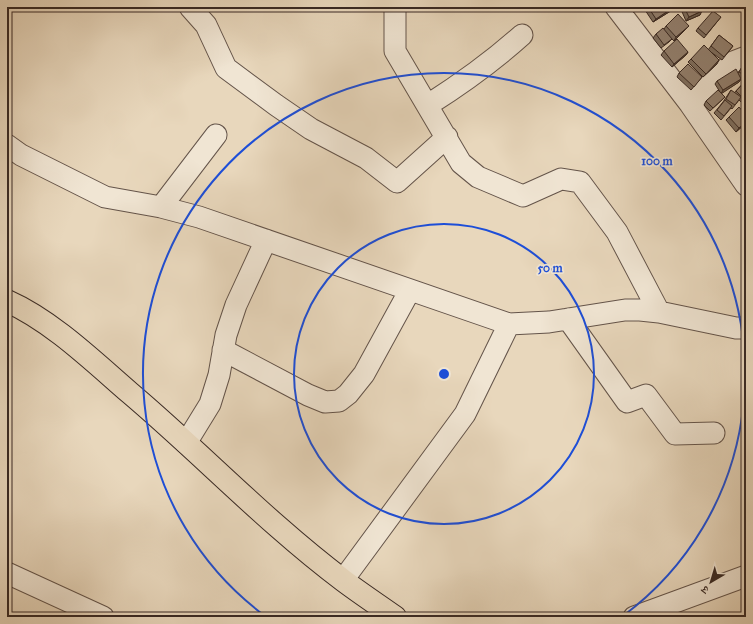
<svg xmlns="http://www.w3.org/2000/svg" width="753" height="624" viewBox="0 0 753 624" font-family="'IM FELL Great Primer','Noto Serif Devanagari',serif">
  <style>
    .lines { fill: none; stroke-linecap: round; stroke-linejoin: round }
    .minor-casing { stroke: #64544a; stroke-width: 23 }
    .major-casing { stroke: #382924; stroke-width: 24 }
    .minor { stroke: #f0e5d3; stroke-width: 21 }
    .major { stroke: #e8d7bc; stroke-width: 22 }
    .wall { fill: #7f7163; stroke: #382924 }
    .shaded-wall { fill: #685c50; stroke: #382924 }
    .building { fill: #948373; stroke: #382924 }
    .ring { fill: none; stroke: #1d4ed8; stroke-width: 2 }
    .centre { fill: #1d4ed8; stroke: #f0e5d3; stroke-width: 2 }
    .ring-label { font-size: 12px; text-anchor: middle; font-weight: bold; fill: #1d4ed8; stroke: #f0e5d3; stroke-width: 3.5; stroke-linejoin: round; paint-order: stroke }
  </style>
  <rect width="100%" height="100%" fill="#e8d7bc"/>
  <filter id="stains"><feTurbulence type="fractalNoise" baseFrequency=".005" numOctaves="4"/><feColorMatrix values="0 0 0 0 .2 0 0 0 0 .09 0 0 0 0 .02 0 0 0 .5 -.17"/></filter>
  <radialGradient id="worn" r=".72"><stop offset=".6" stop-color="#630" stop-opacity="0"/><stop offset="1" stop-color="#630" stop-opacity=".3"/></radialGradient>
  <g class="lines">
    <defs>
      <path id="minor" d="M190 7 206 25 226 68 276 105 311 129 366 158 397 182 447 137
        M395 7V51L461 163 478 177 523 196 561 179 580 182 617 232 659 312
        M616 7 690 104 746 185
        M690 104 733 62 746 57
        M428 105C461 84 492 62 522 35
        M7 145 21 155 105 197 161 207 199 217 509 324 549 322 625 310H640L659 312 736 328H746
        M161 207 216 135
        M568 319 627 402 646 395 675 434 714 433
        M223 350 308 395 325 402 339 401 348 394 364 374 410 290
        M186 443 210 404 219 375 226 335 236 305 266 240
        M7 573 103 617
        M343 580 465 414 509 324
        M634 617 746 576"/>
      <path id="major" d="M7 301C52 321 93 361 130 393 202 454 268 524 344 581 360 593 378 605 395 617"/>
    </defs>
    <use href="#minor" class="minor-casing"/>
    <use href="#major" class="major-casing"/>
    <use href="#minor" class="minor"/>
    <use href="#major" class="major"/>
  </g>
  <path class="wall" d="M631 7H643L633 12Z
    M647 7H677L653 22 645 10Z
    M680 7H700V15L686 21Z
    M746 14V23L742 19Z
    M721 17 704 38 696 31 698 28Z
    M666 26 686 29 674 41 672 39 669 42 661 48 653 38 656 34 664 29Z
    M719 35 733 46 722 60 708 50Z
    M664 51 688 52 686 55 672 67 661 55Z
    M691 59 717 64 703 77 688 62Z
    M746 61V77L744 80 741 78V79L739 82 721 93 725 97 722 100 710 111 704 105 706 101 720 92 715 84 717 81 738 73Z
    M679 73 702 77 691 90 677 77Z
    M746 80V96L741 102 739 100 732 109 731 108 721 120 714 113 723 102 731 90 734 93Z
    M746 115V123L736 132 726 120 729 117Z"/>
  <path class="shaded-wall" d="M638 7H643L633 12 635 8Z
    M674 7H677L653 22 656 19Z
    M702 11 700 15 686 21 689 17Z
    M689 26 674 41 676 37Z
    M688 52 686 55 672 67 674 64Z
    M719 60 717 64 703 77 706 74Z
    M741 79 739 82 721 94 723 90Z
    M746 122V123L736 132 739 128Z"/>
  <path class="building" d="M648 7H674L656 19Z
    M684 7H700L702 11 689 17Z
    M713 11 721 17 706 35 698 28Z
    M678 14 689 26 676 37 666 26Z
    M663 28 672 39 664 45 656 34Z
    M719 35 733 46 724 57 711 46Z
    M677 39 688 52 674 64 664 51Z
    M704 45 719 60 706 74 691 59Z
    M746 61V76L739 72Z
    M688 64 702 77 694 87 679 73Z
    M736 69 741 79 723 90 717 81Z
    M744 83 746 86V95L743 98 736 91Z
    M718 90 725 97 713 108 706 101Z
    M731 90 741 97 735 105 726 99Z
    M725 100 732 106 724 116 717 110Z
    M739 107 746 115V122L739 128 729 117Z"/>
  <g class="ring">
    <circle cx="444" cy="374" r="150"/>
    <path d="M265 616A301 301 0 1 1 623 616"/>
  </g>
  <circle cx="444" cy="374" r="6" class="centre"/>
  <g class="ring-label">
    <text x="657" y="165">100 m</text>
    <text x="550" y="272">50 m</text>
  </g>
  <rect width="753" height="624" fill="none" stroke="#e8d7bc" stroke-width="24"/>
  <rect x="8" y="8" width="737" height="608" fill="none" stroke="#382924" stroke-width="2"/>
  <rect x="12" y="12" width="729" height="600" fill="none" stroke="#382924"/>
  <g transform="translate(711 582) rotate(218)" stroke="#f0e5d3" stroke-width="3" paint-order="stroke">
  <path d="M0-3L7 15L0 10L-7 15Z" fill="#382924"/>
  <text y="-6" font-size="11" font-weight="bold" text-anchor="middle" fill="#382924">उ</text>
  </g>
  <rect width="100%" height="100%" filter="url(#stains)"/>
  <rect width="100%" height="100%" fill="url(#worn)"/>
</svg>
